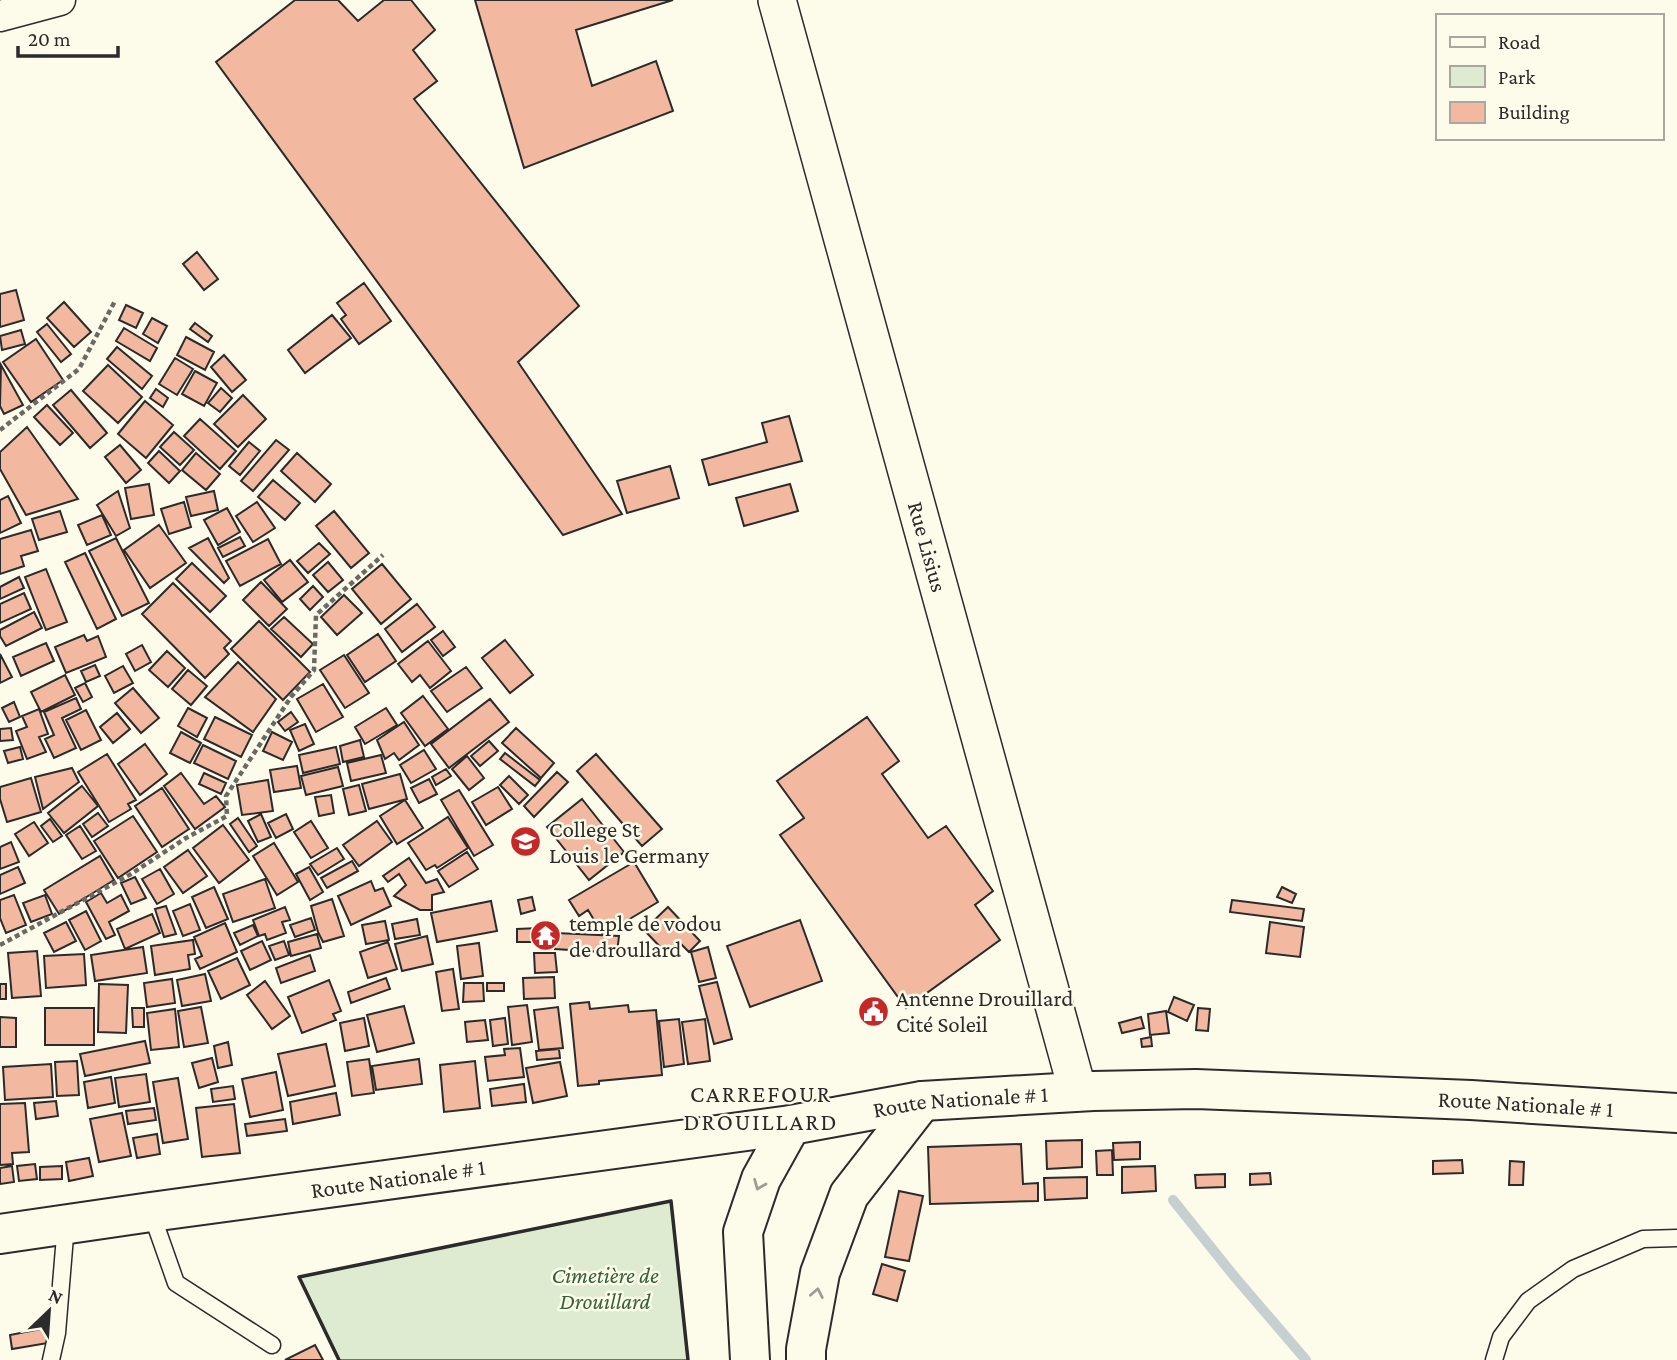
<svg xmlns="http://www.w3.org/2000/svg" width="1677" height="1360" viewBox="0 0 1677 1360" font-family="'Crimson Pro',serif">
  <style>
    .green { fill: #deebd1; stroke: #74746e; stroke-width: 2 }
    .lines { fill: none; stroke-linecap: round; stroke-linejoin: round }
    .stream { stroke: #c7d0d0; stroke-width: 10 }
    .building { fill: #f2b8a0; stroke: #2b2b2b; stroke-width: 2 }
    .service-casing { stroke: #2b2b2b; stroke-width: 19 }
    .minor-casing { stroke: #2b2b2b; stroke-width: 33 }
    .tertiary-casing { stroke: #2b2b2b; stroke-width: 40 }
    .secondary-casing { stroke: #2b2b2b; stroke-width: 42 }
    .primary-casing { stroke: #2b2b2b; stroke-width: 42 }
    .path { stroke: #6a6964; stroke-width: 4.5; stroke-dasharray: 5 3.5; stroke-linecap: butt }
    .service { stroke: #fdfbea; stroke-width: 16 }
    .minor { stroke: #fdfbea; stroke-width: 30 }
    .tertiary { stroke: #fdfbea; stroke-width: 37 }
    .secondary { stroke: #fdfbea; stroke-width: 38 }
    .primary { stroke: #fdfbea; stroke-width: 38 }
    .wall { stroke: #2b2b2b; stroke-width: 3.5 }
    .oneway { stroke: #9e9d94 }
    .labels { text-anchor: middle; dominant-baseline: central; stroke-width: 5; stroke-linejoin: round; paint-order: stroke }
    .street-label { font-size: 23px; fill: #2b2b2b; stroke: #fdfbea }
    .poi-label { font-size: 23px; fill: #2b2b2b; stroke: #fdfbea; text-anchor: start }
    .park-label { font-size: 23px; font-style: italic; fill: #34623c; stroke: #fdfbea }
    .neighbourhood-label { font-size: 24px; letter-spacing: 2px; fill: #2b2b2b; stroke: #fdfbea }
  </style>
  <rect width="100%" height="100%" fill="#fdfbea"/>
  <path class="green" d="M671 1201 688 1360H339L299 1277Z"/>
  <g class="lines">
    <path class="stream" d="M1173 1200 1234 1276 1306 1360"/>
  </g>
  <path class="building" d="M295 0H338L358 21 384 0H411L435 30 413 50 437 81 414 99 579 306 518 362 622 514 563 535 216 62Z
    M475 0H673L576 30 592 86 656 61 673 111 524 168Z
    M197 252 218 279 204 290 183 264Z
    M364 283 391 321 359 344 341 319 346 315 337 303Z
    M16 290 24 320 0 327V294Z
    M64 302 91 332 74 347 47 318Z
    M126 305 143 313 136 328 119 320Z
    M332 315 351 338 305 373 288 350Z
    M152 318 167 326 158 343 143 334Z
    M195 323 212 336 208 342 190 329Z
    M47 324 71 354 61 362 37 332Z
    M124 328 157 348 150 361 116 341Z
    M21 330 25 344 2 350 0 336Z
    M186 337 214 352 205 370 177 355Z
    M36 339 63 380 31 402 3 362Z
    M117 347 152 376 142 389 107 359Z
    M224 355 246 380 232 392 211 367Z
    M175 358 193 369 177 395 159 384Z
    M1 365 23 405 4 414 0 406Z
    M108 365 142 397 118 423 83 391Z
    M195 371 217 383 204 406 182 394Z
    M221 388 232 398 220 412 208 403Z
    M156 389 168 398 163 407 150 398Z
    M71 390 107 433 90 448 53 405Z
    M243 395 266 419 238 447 214 424Z
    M145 401 173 425 146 458 118 434Z
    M47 405 73 433 60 445 34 417Z
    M789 416 802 461 709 485 702 460 767 442 762 423Z
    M200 419 236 451 220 469 184 436Z
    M27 427 78 499 26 515 0 469V452Z
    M174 432 194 450 180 465 160 447Z
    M276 440 289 450 253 491 241 481Z
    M249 442 260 451 240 475 229 466Z
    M120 445 141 470 126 483 105 457Z
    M159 451 180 471 169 483 148 463Z
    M196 453 220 474 206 490 182 470Z
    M297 453 331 484 315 502 281 471Z
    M670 466 679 498 627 513 617 481Z
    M273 480 300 503 285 520 258 497Z
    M149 484 154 515 131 519 125 488Z
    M790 484 798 511 744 526 736 498Z
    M118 491 130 528 116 536 97 505Z
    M214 491 218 510 191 516 186 497Z
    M8 496 21 523 0 533V500Z
    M184 502 191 527 169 534 161 509Z
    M257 502 275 528 253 542 236 516Z
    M227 508 240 532 218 545 204 520Z
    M60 511 67 532 39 540 32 519Z
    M334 511 369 553 351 568 316 526Z
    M102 515 111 535 87 545 78 525Z
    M159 525 186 563 150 588 124 550Z
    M31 530 38 551 21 556 24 566 0 574V539Z
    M240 537 245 546 223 557 218 548Z
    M116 538 149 603 122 616 89 551Z
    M208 538 229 578 224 583 189 548Z
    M268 539 281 564 240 586 226 561Z
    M319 543 330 554 308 573 297 561Z
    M85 553 116 619 97 629 65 562Z
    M290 560 308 582 282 602 264 580Z
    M328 562 343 580 328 592 313 575Z
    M192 563 226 596 210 612 176 579Z
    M382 564 411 599 381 624 352 589Z
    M46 569 67 622 46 630 25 577Z
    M19 577 24 588 0 599V587Z
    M261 582 287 609 269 626 243 600Z
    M173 583 231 641 224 648 229 654 205 678 142 614Z
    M313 586 323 597 310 610 300 599Z
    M24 593 31 609 0 623V604Z
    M344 595 362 613 337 635 321 617Z
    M417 604 435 627 402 652 385 629Z
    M34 612 42 628 6 646 0 636V630Z
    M284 617 313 644 301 657 271 629Z
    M259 621 310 672 283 700 231 649Z
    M443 631 455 647 443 656 431 640Z
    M378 634 396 661 365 682 347 655Z
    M84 635 87 641 98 636 106 657 66 673 55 647Z
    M505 640 533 675 510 693 482 658Z
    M428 641 451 671 430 688 420 675 412 682 398 664Z
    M46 643 54 661 21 676 13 657Z
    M142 645 151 662 135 671 126 654Z
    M167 651 185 668 168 687 149 670Z
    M0 654 12 677 0 683Z
    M344 655 369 693 345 708 320 670Z
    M238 662 276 699 253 732 205 697Z
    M95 665 100 676 86 682 81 671Z
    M123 666 133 683 114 693 105 676Z
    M466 667 482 688 447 712 431 691Z
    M188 670 207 686 191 705 172 689Z
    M65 675 75 695 41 712 31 692Z
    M85 683 92 697 83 702 75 688Z
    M323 684 343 717 316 732 297 699Z
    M133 688 159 718 141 733 115 703Z
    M423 696 448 729 425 746 401 713Z
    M76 698 81 709 62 718 76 748 54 758 45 739 54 735 44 712Z
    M490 699 509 722 449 768 431 744Z
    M14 702 20 717 9 722 2 708Z
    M188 708 207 718 197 737 178 726Z
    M386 708 397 725 365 744 355 727Z
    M39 709 48 734 39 737 46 752 27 759 16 731 27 727 22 716Z
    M86 710 101 740 81 750 66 720Z
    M291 712 298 722 285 731 278 722Z
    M117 713 130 729 113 743 100 727Z
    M215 717 252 735 241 757 204 739Z
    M867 717 899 761 882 774 928 838 946 826 993 891 975 905 1000 940 906 1008 780 835 804 818 777 781Z
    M404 722 419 745 399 760 394 753 385 759 377 740Z
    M305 724 314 744 299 751 290 730Z
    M11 728 13 740 0 741V729Z
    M516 728 554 763 541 778 502 743Z
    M181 732 201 743 190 763 170 753Z
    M272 732 292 742 283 760 263 751Z
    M360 740 364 757 343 762 340 746Z
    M489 741 498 751 480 766 471 756Z
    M145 744 167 774 140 795 118 764Z
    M203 745 236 761 228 779 194 763Z
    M20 747 23 759 8 763 4 751Z
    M336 747 340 764 303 773 299 755Z
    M424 750 436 769 411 783 400 765Z
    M505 753 540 780 535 786 500 759Z
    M107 754 136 800 128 804 131 809 109 822 78 772Z
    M596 754 662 829 642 846 577 771Z
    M381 755 386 773 351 781 347 763Z
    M467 756 484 778 469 790 452 769Z
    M297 766 301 788 274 792 270 770Z
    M338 767 343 786 306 795 301 776Z
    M72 768 79 782 43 809 35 777Z
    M446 769 451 776 436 785 432 777Z
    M557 772 568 782 534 817 524 806Z
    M181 773 204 804 216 796 225 807 195 829 164 786Z
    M204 773 226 783 221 794 199 784Z
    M400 774 407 799 369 809 362 784Z
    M509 776 528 795 519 804 500 785Z
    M31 778 41 812 7 822 0 799V787Z
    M429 779 437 794 419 803 411 788Z
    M268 780 273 811 242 815 237 785Z
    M359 785 366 811 349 815 343 789Z
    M82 786 98 806 64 833 48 813Z
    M498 787 512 809 486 825 472 802Z
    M162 788 189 829 162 847 135 806Z
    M459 790 493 845 474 856 441 800Z
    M331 795 334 813 319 816 315 797Z
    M582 799 624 852 589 880 547 827Z
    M405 800 423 828 397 844 380 816Z
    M98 813 108 826 92 837 83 824Z
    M261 814 271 837 258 842 248 821Z
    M286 814 293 829 276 838 268 823Z
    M133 816 157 852 118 878 94 841Z
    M448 817 468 848 437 868 435 865 426 870 408 843Z
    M238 818 257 846 249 852 230 824Z
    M50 819 62 836 53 842 41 826Z
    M311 821 328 848 311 858 294 832Z
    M377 821 392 842 359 866 343 845Z
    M34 822 48 843 29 856 15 834Z
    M223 825 249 860 219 883 193 848Z
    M80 826 96 851 82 859 66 835Z
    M11 842 19 862 0 869V847Z
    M274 843 298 882 277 895 253 856Z
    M337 848 344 859 318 875 310 864Z
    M188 850 207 876 183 893 164 867Z
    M467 852 478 869 449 887 438 871Z
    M100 856 114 880 59 914 44 890Z
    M409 858 426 883 437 879 444 892 432 895V910H420L394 896 406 885 399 874 388 882 383 876Z
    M352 861 358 871 327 888 321 878Z
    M634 862 658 902 603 935 588 910 579 916 569 900Z
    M18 867 25 883 0 894V875Z
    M309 867 323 892 310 900 296 874Z
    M160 869 174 894 157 904 142 879Z
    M135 877 146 898 131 904 121 883Z
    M265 879 275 908 233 922 223 894Z
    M371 881 375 891 383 888 391 906 351 925 338 896Z
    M214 887 228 919 206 928 192 897Z
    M1282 887 1296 894 1292 903 1277 897Z
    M101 893 107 903 121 895 129 911 109 922 115 935 106 939 86 902Z
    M14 895 26 925 6 933 0 918V900Z
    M45 895 52 914 31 922 23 903Z
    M532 897 535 910 521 914 518 900Z
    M332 899 344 936 323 942 318 932 311 906Z
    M1232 900 1304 909 1302 921 1230 912Z
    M491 901 497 931 437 942 431 913Z
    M190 904 200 930 183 936 173 911Z
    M166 906 176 934 164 937 155 909Z
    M285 907 290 920 282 922 286 933 267 940 265 934 259 936 253 920Z
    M668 907 700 941 689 952 679 942 667 954 644 930Z
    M86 911 101 941 85 950 69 920Z
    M152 914 160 933 125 949 117 929Z
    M311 918 315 930 295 937 290 925Z
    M417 919 420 935 395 939 392 924Z
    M800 920 822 981 750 1007 727 946Z
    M385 921 389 940 366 944 362 925Z
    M66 922 76 941 54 952 44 933Z
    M1270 922 1304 927 1300 957 1266 953Z
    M225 923 237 952 200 969 195 959 202 956 194 937Z
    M253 925 258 936 240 945 234 933Z
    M539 928V942H517V929Z
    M556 933 619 936 617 953 555 949Z
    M317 934 321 948 291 956 288 942Z
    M427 936 433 964 402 971 395 944Z
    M193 940 195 954 188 955 190 969 155 975 151 946Z
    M262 941 271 960 250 970 241 951Z
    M284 941 289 955 275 960 269 946Z
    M388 942 397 969 368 978 360 952Z
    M479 943 483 976 461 979 457 946Z
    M143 947 147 973 95 981 91 955Z
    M708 947 716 978 699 982 691 952Z
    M37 951 41 996 12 998 8 953Z
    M534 953H555L557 972 535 973Z
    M84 954 86 985 46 988 44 956Z
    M310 955 315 971 281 983 276 968Z
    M237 958 250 985 221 999 208 971Z
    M453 969 459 1009 442 1011 436 972Z
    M205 974 211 1001 182 1006 177 980Z
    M554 977 555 998 524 999 523 978Z
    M386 978 390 989 351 1003 348 992Z
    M172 979 175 1003 147 1007 144 983Z
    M329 980 341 1011 333 1014 336 1020 302 1033 288 997Z
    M265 981 290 1016 272 1029 247 995Z
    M717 982 732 1039 714 1044 699 986Z
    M464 983H483L484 1001 463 1002Z
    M487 983H504V991H487Z
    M0 984H6V999H0Z
    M99 984 128 985 126 1033 98 1032Z
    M1174 997 1194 1005 1187 1021 1168 1012Z
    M589 1002 590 1009 628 1005 629 1012 656 1010 662 1075 599 1081V1084L578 1086 570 1004Z
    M527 1005 532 1042 512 1045 508 1007Z
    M404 1006 414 1043 377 1052 367 1015Z
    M201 1007 208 1043 184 1047 178 1011Z
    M558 1007 563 1048 539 1050 534 1010Z
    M45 1008H94V1045H45Z
    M132 1008H144V1027H133Z
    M1198 1008 1210 1009 1208 1031 1196 1030Z
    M175 1009 179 1047 151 1050 147 1013Z
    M1166 1011 1169 1033 1150 1035 1148 1014Z
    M0 1017 16 1018V1047H0Z
    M1141 1017 1144 1028 1122 1033 1119 1023Z
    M364 1018 369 1046 345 1051 340 1023Z
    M505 1018 508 1044 493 1046 490 1020Z
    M679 1019 684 1064 664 1067 659 1021Z
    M705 1019 710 1061 688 1064 682 1022Z
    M485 1020 488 1040 467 1042 465 1022Z
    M1151 1037 1152 1046 1142 1047 1141 1039Z
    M145 1041 150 1063 85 1076 80 1054Z
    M228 1042 232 1065 218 1068 214 1046Z
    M326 1044 335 1086 288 1096 278 1054Z
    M520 1048 524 1077 488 1081 485 1057 505 1055 504 1049Z
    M559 1049 560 1058 537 1060 536 1051Z
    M212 1058 218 1082 199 1088 192 1063Z
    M369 1059 374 1093 352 1096 347 1062Z
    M419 1059 422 1084 376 1090 372 1066Z
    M77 1061 79 1095 57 1096 55 1062Z
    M475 1061 480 1108 444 1112 440 1065Z
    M560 1062 567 1096 533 1103 526 1068Z
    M51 1064 53 1097 5 1100 3 1067Z
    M276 1072 283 1110 250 1117 242 1079Z
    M146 1074 150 1102 119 1107 115 1078Z
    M111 1077 115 1103 88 1108 84 1082Z
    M178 1078 188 1139 163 1143 153 1082Z
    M524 1084 526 1102 492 1106 490 1089Z
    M233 1086 235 1099 213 1102 211 1089Z
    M336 1093 340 1115 293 1124 290 1102Z
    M56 1101 58 1116 36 1119 34 1103Z
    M25 1103 29 1152 12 1153 13 1164 0 1165V1104Z
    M234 1104 240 1153 202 1157 196 1108Z
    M154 1108 156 1120 128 1124 126 1111Z
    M122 1113 131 1156 99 1162 90 1119Z
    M285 1119 287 1131 247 1136 245 1124Z
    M157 1134 160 1154 137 1158 133 1138Z
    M1082 1140V1167L1047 1169 1046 1141Z
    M1140 1142V1159L1114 1160 1113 1143Z
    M1021 1144 1023 1184 1038 1183V1201L930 1204 928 1147Z
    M1112 1150 1113 1175H1097L1096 1151Z
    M89 1158 93 1176 69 1181 66 1162Z
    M1462 1160 1463 1173 1433 1174V1161Z
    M1510 1161 1524 1162 1523 1185H1509Z
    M35 1164 37 1179 19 1181 17 1166Z
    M12 1166 14 1182 0 1184V1168Z
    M62 1166V1179L40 1180V1167Z
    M1155 1166 1156 1191 1122 1193V1167Z
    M1270 1173 1271 1184 1250 1185V1174Z
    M1225 1174V1187L1196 1188 1195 1175Z
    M1087 1177V1198L1045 1200 1044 1178Z
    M899 1191 923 1196 909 1261 885 1257Z
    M882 1264 905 1271 897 1301 873 1294Z
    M46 1328 48 1343 12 1349 10 1335Z
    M315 1345 323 1360H285Z"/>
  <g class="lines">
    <defs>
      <path id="service" d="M151 1212 176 1283 272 1345
        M51 1360 57 1333 66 1224
        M1494 1360 1501 1337 1528 1301 1573 1269 1643 1239 1677 1238"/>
      <path id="minor" d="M0 16 60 0"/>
      <g id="tertiary">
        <path id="s1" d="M777 0 1078 1092"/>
      </g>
      <path id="secondary" d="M750 1360 743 1232 761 1179 791 1125
        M806 1360V1349L820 1273 849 1195 922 1101"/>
      <g id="primary">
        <path id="s2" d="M0 1234 151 1212 791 1125 922 1101 1093 1091 1196 1089 1471 1100 1677 1113"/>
      </g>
    </defs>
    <use href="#service" class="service-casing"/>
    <use href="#minor" class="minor-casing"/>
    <use href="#tertiary" class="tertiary-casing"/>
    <use href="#secondary" class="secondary-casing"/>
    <use href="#primary" class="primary-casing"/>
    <path class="path" d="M0 430 79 369 115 301
      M0 945 131 874 186 838 227 816 226 796 291 697 314 670 316 615 383 555"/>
    <use href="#service" class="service"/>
    <use href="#minor" class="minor"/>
    <use href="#tertiary" class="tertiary"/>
    <use href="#secondary" class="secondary"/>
    <use href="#primary" class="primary"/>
    <path class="wall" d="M339 1360 299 1277 671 1201 688 1360"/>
  </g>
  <defs><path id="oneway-chevron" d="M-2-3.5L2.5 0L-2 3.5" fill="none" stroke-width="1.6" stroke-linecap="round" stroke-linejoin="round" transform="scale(1.75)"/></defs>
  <g class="oneway">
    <use href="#oneway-chevron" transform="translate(759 1185) rotate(112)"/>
    <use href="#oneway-chevron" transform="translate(817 1293) rotate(-79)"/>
  </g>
  <defs>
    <symbol id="school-disc" viewBox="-11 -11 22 22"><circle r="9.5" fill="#c62828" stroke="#fdfbea"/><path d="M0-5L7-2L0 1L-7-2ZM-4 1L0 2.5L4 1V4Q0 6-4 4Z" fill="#fff"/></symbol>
    <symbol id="temple-disc" viewBox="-11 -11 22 22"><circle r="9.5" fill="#c62828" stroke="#fdfbea"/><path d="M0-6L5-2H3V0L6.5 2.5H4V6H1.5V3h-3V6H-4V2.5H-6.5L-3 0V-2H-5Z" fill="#fff"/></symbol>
    <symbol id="civic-disc" viewBox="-11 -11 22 22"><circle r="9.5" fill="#c62828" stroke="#fdfbea"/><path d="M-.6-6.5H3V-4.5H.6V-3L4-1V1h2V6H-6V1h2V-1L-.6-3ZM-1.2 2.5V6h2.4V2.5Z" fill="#fff"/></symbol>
  </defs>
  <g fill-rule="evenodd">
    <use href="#school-disc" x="508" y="824" width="35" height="35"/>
    <use href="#temple-disc" x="528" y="918" width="35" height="35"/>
    <use href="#civic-disc" x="856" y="994" width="35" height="35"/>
  </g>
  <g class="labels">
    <g class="street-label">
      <text stroke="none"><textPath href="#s1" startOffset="567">Rue Lisius</textPath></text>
      <text stroke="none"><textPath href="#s2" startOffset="970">Route Nationale # 1</textPath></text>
      <text stroke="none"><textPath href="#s2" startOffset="1536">Route Nationale # 1</textPath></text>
      <text stroke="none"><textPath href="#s2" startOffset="402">Route Nationale # 1</textPath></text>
    </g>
    <g class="poi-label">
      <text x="549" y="829">College St<tspan x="549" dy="26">Louis le Germany</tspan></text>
      <text x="569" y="923">temple de vodou<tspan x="569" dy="26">de droullard</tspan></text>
      <text x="896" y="998">Antenne Drouillard<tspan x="896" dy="26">Cité Soleil</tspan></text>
    </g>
    <g class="park-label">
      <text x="605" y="1275">Cimetière de<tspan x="605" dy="26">Drouillard</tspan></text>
    </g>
    <g class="neighbourhood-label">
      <text x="761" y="1093">CARREFOUR<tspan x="761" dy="28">DROUILLARD</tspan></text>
    </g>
  </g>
  <rect x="1436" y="14" width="228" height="126" fill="#fdfbea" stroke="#a9a89e" stroke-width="2"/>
  <rect x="1450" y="37" width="35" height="10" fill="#fdfbea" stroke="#a9a89e" stroke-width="2"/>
  <text x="1498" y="49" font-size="21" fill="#2b2b2b">Road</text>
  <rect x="1450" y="66" width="35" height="21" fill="#deebd1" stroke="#a9a89e" stroke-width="2"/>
  <text x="1498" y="84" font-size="21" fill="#2b2b2b">Park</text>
  <rect x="1450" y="102" width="35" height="21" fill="#f2b8a0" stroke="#a9a89e" stroke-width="2"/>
  <text x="1498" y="119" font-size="21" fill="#2b2b2b">Building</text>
  <g transform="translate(49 1311) rotate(25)" stroke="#fdfbea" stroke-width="5" paint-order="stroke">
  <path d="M0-5L12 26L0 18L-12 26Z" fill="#2b2b2b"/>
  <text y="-10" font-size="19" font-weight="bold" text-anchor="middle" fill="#2b2b2b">N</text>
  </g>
  <path d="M18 46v10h100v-10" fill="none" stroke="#2b2b2b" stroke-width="3.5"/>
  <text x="28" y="46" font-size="21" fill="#2b2b2b" stroke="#fdfbea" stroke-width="5" paint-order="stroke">20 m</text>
</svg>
